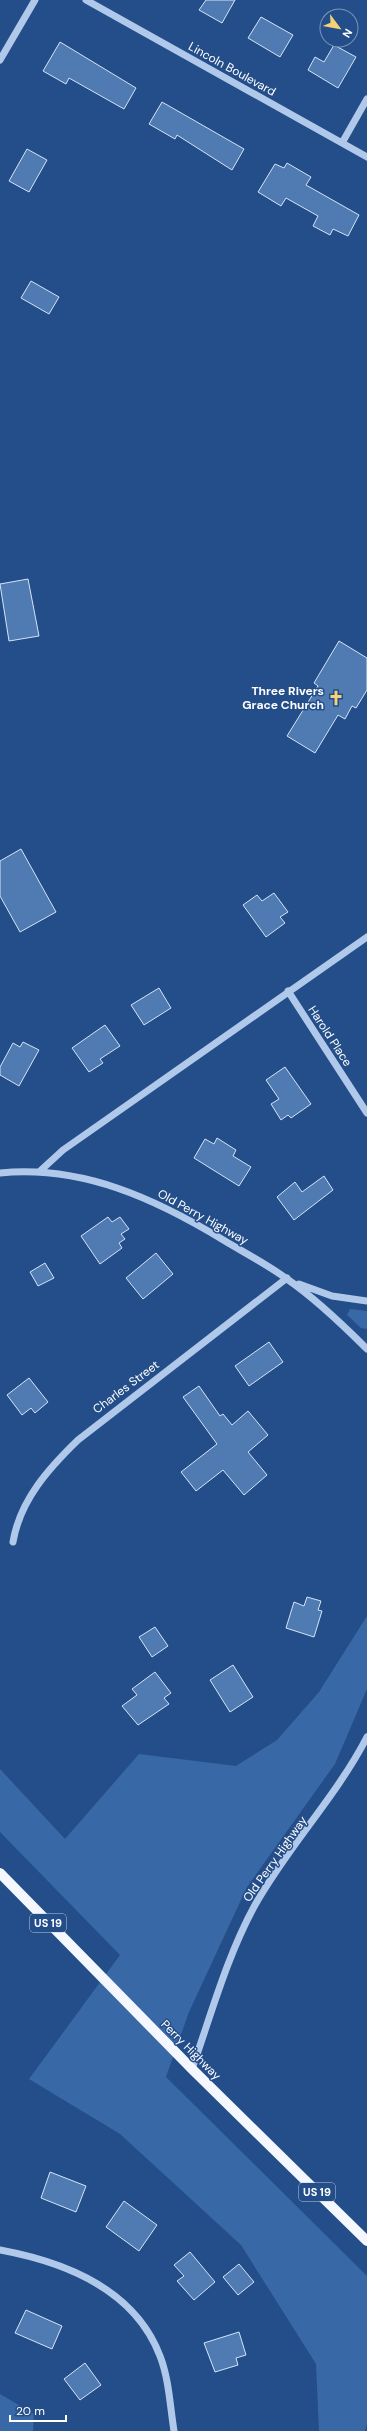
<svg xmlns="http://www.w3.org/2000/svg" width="367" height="2431" viewBox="0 0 367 2431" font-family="'DM Sans',sans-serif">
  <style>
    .green { fill: #3868a6 }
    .building { fill: #507bb2; stroke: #d4e4f7 }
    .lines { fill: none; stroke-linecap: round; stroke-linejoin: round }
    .minor { stroke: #b0c9ea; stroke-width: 7 }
    .major { stroke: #f4f8fe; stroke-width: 10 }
    .labels { text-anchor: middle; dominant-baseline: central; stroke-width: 3; stroke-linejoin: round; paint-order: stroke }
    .shield { fill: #244e89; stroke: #bdcadc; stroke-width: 1 }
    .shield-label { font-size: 11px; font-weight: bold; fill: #fff }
    .street-label { font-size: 12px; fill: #fff; stroke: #244e89 }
    .poi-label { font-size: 12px; font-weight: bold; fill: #fff; stroke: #244e89; text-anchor: end }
  </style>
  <rect width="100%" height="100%" fill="#244e89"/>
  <path class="green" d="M350 1309 367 1311V1329L361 1328 347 1315Z
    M367 1616V1689L335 1764 247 1887 189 2012 166 2077 367 2276V2424L365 2431H319L316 2364 241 2245 120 2134 29 2079 120 1955 0 1832V1769L65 1839 139 1754 236 1766 277 1740 319 1692Z
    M0 2394 34 2414 33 2431H0Z"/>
  <path class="building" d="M206 0H235L222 23 199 10Z
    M261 17 293 35 280 57 248 38Z
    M60 42 136 88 124 109 69 78 66 84 43 71Z
    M334 45 356 57 338 88 308 70 315 57 324 62Z
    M162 102 244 149 232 170 177 135 175 139 149 124Z
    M27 149 47 160 29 192 9 181Z
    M287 163 311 177 306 185 359 215 348 236 333 229 330 235 313 226 318 216 286 198 281 206 258 192 275 164 284 168Z
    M31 281 59 297 49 314 21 298Z
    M28 579 39 636 9 641 0 584Z
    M339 641 367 658V690L356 708 352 706 345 719 338 715 315 753 287 736 318 686 314 683Z
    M21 849 56 912 20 932 0 896V861Z
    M274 893 288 912 280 917 285 923 266 937 243 905 257 895 262 901Z
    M159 988 171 1008 144 1025 131 1005Z
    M105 1025 120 1046 100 1059 103 1063 89 1072 72 1048Z
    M23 1042 39 1050 19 1086 0 1075V1067L13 1043 20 1047Z
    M285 1067 311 1104 291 1118 288 1115 281 1120 271 1104 279 1099 266 1080Z
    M217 1138 236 1150 233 1156 251 1167 239 1186 194 1158 205 1139 214 1144Z
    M324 1176 333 1190 294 1220 277 1197 295 1182 302 1192Z
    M108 1217 112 1222 120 1217 129 1229 121 1234 125 1239 119 1243 122 1248 100 1264 81 1236Z
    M156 1253 173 1274 143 1299 126 1278Z
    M45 1263 54 1278 38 1286 30 1272Z
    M269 1342 283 1362 249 1386 235 1366Z
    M29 1378 48 1402 35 1413 31 1408 22 1415 7 1395Z
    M199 1386 220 1416 223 1414 232 1425 248 1411 268 1435 248 1452 267 1475 244 1495 223 1470 196 1491 181 1472 217 1444 183 1397Z
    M307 1597 321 1601 318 1610 322 1611 314 1637 286 1628 294 1602 304 1606Z
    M155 1627 168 1646 152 1657 139 1637Z
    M233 1665 253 1697 230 1712 210 1680Z
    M155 1672 171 1693 164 1698 169 1704 138 1725 122 1706 137 1695 132 1689Z
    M50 2172 86 2186 76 2212 41 2198Z
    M124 2201 157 2225 139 2251 106 2227Z
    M190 2252 215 2282 194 2300 177 2281 184 2276 174 2265Z
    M239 2264 254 2282 238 2295 223 2277Z
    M26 2310 62 2326 52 2349 15 2333Z
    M239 2332 246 2355 236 2358 238 2365 215 2372 204 2343Z
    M85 2363 101 2385 80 2400 64 2379Z"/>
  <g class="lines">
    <path class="minor" d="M86 0 367 157
      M0 60 35 0
      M342 143 367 99
      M288 991 367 1113
      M39 1172 63 1150 367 937
      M0 1173C83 1165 156 1199 225 1241 245 1253 268 1265 287 1279 316 1299 342 1324 367 1349
      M299 1284 332 1296 367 1301
      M13 1542C20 1500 49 1468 78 1440L287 1278
      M192 2069C211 2015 227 1956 255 1905 288 1846 336 1797 367 1737
      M0 2250C65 2262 135 2290 160 2356 169 2379 170 2406 174 2431"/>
    <path class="major" d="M0 1873 192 2069 367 2241"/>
  </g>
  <defs>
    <symbol id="church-bare" viewBox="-9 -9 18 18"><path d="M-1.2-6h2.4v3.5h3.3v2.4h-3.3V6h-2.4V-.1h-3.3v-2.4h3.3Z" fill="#f4d174" stroke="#244e89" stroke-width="2.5" paint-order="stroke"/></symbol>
  </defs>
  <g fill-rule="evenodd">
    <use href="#church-bare" x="325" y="687" width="22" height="22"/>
  </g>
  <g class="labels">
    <g class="shield">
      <rect x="30" y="1914" width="36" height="18" rx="3"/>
      <rect x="299" y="2183" width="36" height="18" rx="3"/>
    </g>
    <g class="shield-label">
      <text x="48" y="1923">US 19</text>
      <text x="317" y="2192">US 19</text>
    </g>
    <g class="street-label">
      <text transform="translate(232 69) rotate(29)">Lincoln Boulevard</text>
      <text transform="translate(330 1036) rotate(57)">Harold Place</text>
      <text transform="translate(203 1217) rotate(29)">Old Perry Highway</text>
      <text transform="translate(126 1387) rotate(-37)">Charles Street</text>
      <text transform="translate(275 1859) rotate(-55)">Old Perry Highway</text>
      <text transform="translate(191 2050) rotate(45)">Perry Highway</text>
    </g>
    <g class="poi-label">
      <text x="324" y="691">Three Rivers<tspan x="324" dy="14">Grace Church</tspan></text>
    </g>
  </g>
  <g transform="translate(339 28) rotate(122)"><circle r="19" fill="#244e89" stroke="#7c95b8"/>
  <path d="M0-3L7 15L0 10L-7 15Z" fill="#f4d174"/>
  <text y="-6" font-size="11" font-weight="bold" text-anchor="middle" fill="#ffffff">N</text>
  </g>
  <path d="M10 2415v6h56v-6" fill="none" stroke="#ffffff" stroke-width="2"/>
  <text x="16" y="2415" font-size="12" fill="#ffffff" stroke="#244e89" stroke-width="3" paint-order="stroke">20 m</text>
</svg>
